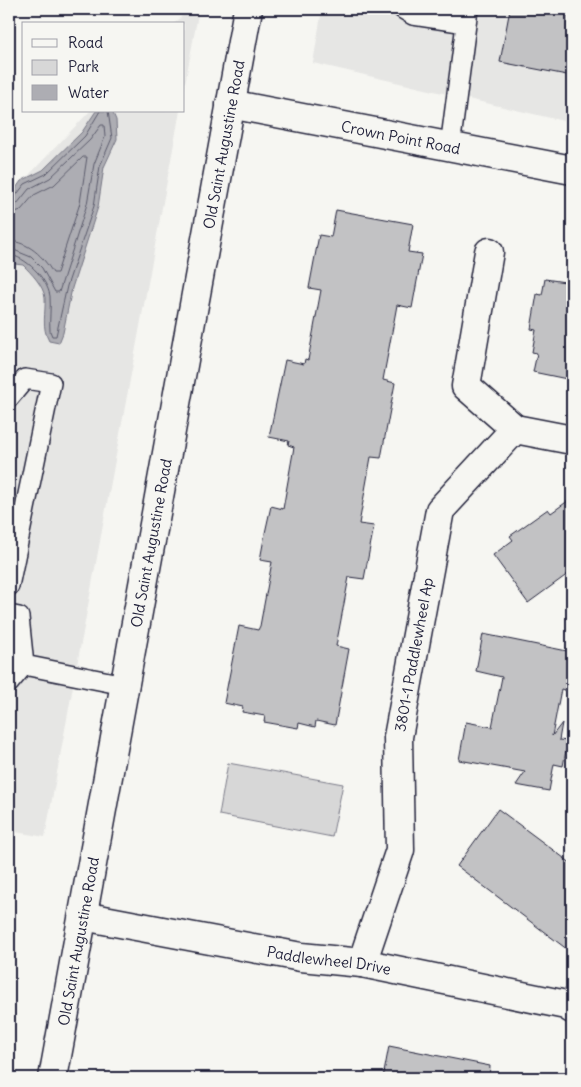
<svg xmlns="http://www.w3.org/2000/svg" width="581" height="1087" viewBox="0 0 581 1087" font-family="Delius,sans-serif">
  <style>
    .built { fill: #e6e6e4 }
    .green { fill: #d7d7d7; stroke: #7c7c89 }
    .water { fill: #adadb3; stroke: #757583 }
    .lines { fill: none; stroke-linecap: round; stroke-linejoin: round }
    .shore { stroke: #5a5a6b; stroke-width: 1 }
    .building { fill: #c2c2c4; stroke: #22223b }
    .service-casing { stroke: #22223b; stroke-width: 22 }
    .minor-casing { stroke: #22223b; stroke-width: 31 }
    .tertiary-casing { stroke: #22223b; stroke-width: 31 }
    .secondary-casing { stroke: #22223b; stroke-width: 31 }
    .service { stroke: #f6f6f2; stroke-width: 19 }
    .minor { stroke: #f6f6f2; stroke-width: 28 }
    .tertiary { stroke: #f6f6f2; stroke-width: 28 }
    .secondary { stroke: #f6f6f2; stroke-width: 28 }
    .labels { text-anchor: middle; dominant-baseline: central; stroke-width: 4; stroke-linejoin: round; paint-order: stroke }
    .street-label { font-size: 15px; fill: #22223b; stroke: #f6f6f2 }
  </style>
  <rect width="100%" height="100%" fill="#f6f6f2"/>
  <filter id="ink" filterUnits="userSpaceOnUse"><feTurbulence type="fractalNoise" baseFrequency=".02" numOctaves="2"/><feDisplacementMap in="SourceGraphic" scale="10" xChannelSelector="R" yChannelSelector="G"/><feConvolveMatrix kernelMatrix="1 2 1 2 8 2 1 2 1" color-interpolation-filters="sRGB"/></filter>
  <g filter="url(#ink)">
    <path class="built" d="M189 9H199L184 89V24H174Z
      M322 9H572V123L313 63Z
      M90 111H180L45 837 9 831V196Z"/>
    <path class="green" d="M228 763 343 784 332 837 219 815Z"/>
    <path class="water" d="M96 111H112L116 120 117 139 104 167 98 207 72 288 63 333 59 343 49 341C41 327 46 313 45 298 44 286 31 273 23 265L15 264 9 258V198L21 181 43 170 82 132Z"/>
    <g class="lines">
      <path class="shore" d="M9 200 14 198 25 184 46 174 85 136 100 111
        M9 206 17 204 29 189 50 178 90 140 101 125H104L105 137 94 164 87 204 59 292H55L42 268 31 257 9 248
        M9 214 21 210 34 195 54 185 83 157H87L80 203 57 273H53C43 256 29 242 9 241
        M9 255C25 256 47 278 50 296 51 308 49 320 50 331L52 336H56L67 286 94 206 100 166 112 138 108 111"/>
    </g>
    <path class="building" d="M510 9H572V76L500 62Z
      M336 210 413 224 408 252 422 254 412 308 397 305 383 380 395 383 381 458 371 457 359 524 374 526 364 579 349 577 336 646 349 649 335 725 316 721 315 727 299 723 298 728 264 722 265 716 242 712 243 707 224 703 239 626 258 630 260 626 272 562 260 560 265 533 271 506 283 509 294 447 288 445 289 441 269 437 285 360 304 364 305 359 308 360 321 290 309 288 319 235 331 237Z
      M545 279 572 283V380L533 372 537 353 532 352 536 330 531 329 537 294 542 295Z
      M572 498V571L528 603 493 555 513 540 510 536 548 509 551 513Z
      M483 634 572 652V692L561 689 552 736 562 723 559 740 568 741 563 766 554 764 549 791 516 785 525 772 459 760 466 722 492 727 502 677 476 671Z
      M498 809 572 864V953L457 866Z
      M389 1046 490 1066 489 1078H383Z"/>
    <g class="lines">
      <defs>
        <path id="service" d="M403 9 413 15 466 23
          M450 147 468 9
          M9 398 25 379 51 383 9 586
          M9 615 19 617 24 665 124 685
          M9 683 24 665"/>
        <g id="minor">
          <path d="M489 252 466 386 515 429"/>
          <path d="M515 429 572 440"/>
          <path id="s1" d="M83 916 301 957 362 963 566 1005 572 1009"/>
          <path id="s2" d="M362 963 400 850 398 737 440 510 515 429"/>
        </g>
        <g id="tertiary">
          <path id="s3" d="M230 104 572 170"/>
        </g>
        <g id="secondary">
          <path id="s4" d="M53 1078 248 9"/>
        </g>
      </defs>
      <use href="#service" class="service-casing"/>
      <use href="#minor" class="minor-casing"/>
      <use href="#tertiary" class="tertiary-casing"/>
      <use href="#secondary" class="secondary-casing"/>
      <use href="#service" class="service"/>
      <use href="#minor" class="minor"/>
      <use href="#tertiary" class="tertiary"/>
      <use href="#secondary" class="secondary"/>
    </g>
  </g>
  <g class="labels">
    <g class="street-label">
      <text stroke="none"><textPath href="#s3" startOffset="174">Crown Point Road</textPath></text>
      <text stroke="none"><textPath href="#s4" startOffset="949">Old Saint Augustine Road</textPath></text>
      <text stroke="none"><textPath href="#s4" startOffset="544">Old Saint Augustine Road</textPath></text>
      <text stroke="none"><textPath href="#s2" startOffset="316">3801-1 Paddlewheel Ap</textPath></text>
      <text stroke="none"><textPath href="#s4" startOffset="139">Old Saint Augustine Road</textPath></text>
      <text stroke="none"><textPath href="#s1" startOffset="250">Paddlewheel Drive</textPath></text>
    </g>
  </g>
  <rect width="581" height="1087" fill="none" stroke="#f6f6f2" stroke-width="30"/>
  <rect x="15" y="15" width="551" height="1057" fill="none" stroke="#22223b" stroke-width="2" filter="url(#ink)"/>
  <rect x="22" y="22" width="162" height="90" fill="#f6f6f2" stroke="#a1a1a9"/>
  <rect x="32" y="39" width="25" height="8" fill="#f6f6f2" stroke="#a1a1a9"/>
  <text x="68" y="48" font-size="15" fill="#22223b">Road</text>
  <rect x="32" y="60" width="25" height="15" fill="#d7d7d7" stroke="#a1a1a9"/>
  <text x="68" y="72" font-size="15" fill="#22223b">Park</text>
  <rect x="32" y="85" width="25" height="15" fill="#adadb3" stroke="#a1a1a9"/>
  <text x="68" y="98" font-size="15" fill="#22223b">Water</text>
</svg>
